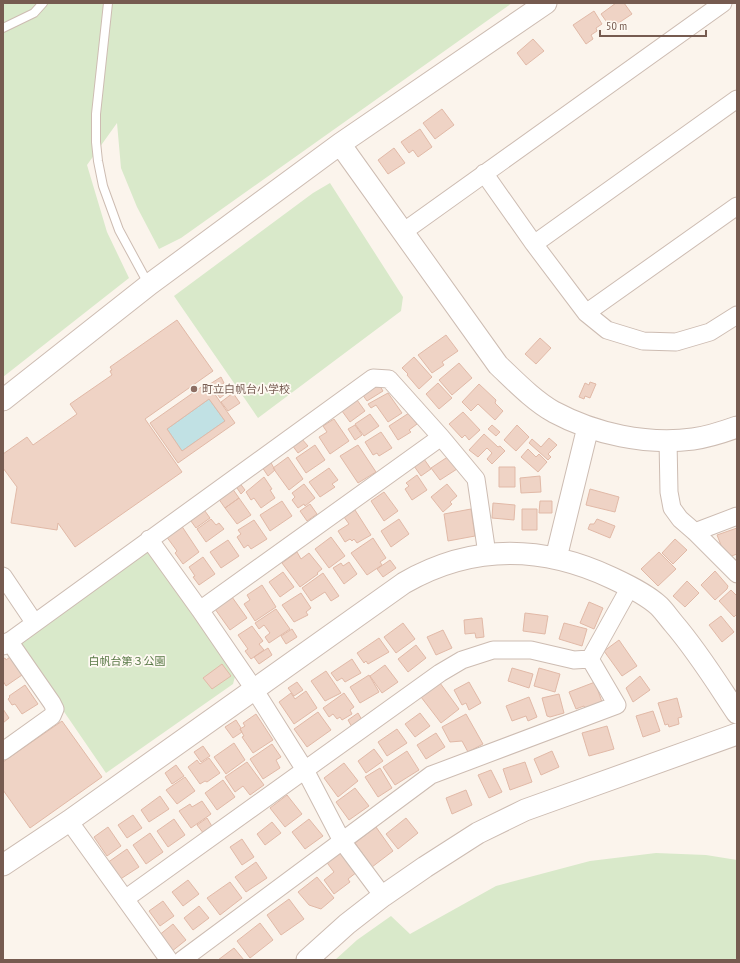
<svg xmlns="http://www.w3.org/2000/svg" width="740" height="963" viewBox="0 0 740 963" font-family="'PT Sans Narrow','Noto Sans JP',sans-serif">
  <style>
    .green { fill: #d9e9ca }
    .water { fill: #c1e1e4; stroke: #a8d1d5 }
    .building { fill: #efd3c5; stroke: #e1b9a7; fill-rule: evenodd }
    .lines { fill: none; stroke-linecap: round; stroke-linejoin: round }
    .service-casing { stroke: #cdbcb2; stroke-width: 10 }
    .minor-casing { stroke: #cdbcb2; stroke-width: 19 }
    .tertiary-casing { stroke: #cdbcb2; stroke-width: 23 }
    .service { stroke: #fff; stroke-width: 8 }
    .minor { stroke: #fff; stroke-width: 17 }
    .tertiary { stroke: #fff; stroke-width: 21 }
    .education-dot { fill: #8d6e63; stroke: #fef9f2; stroke-width: 1.5 }
    .labels { text-anchor: middle; dominant-baseline: central; stroke-width: 3.5; stroke-linejoin: round; paint-order: stroke }
    .education-label { font-size: 11px; fill: #785e54; stroke: #fef9f2; text-anchor: start }
    .park-label { font-size: 11px; fill: #5a7a48; stroke: #fef9f2 }
  </style>
  <rect width="100%" height="100%" fill="#fbf4ec"/>
  <path class="green" d="M3 3H512L181 238 159 249 137 207 121 168 117 123 87 165 107 232 129 278 3 377Z
    M330 183 403 297 401 311 258 418 174 296 313 193Z
    M143 549 151 551 236 673 233 684 106 773 19 646 21 638Z
    M656 853 706 855 737 860V960H335L357 940 391 916 410 934 496 886 590 861Z"/>
  <path class="water" d="M209 399 225 421 182 451 167 429Z"/>
  <path class="building" d="M616 3H624L632 14 611 28 601 14Z
    M594 11 602 24 596 28 597 31 591 35 593 39 586 44 573 25Z
    M533 39 544 51 526 65 517 53Z
    M442 109 454 125 435 139 423 123Z
    M420 129 432 147 418 157 413 150 409 153 401 142Z
    M394 148 405 163 388 174 378 160Z
    M177 320 213 371 145 419 182 472 75 547 58 523 57 530 11 523 17 487 3 468V454L27 437 33 445 77 414 70 404 112 375 110 371 112 370 110 367Z
    M446 335 458 351 442 362 444 365 432 373 418 355Z
    M540 338 551 348 536 364 525 354Z
    M414 357 432 377 419 389 407 375 408 374 402 368Z
    M459 363 472 378 452 395 439 380Z
    M221 377 224 383 214 390 210 384Z
    M590 382 596 384 590 398 585 396 584 399 579 397 585 383 589 385Z
    M207 383 235 423 178 463 150 423ZM209 399 225 421 182 451 167 429Z
    M378 383 383 391 367 401 362 394Z
    M438 383 452 398 439 409 426 394Z
    M226 384 230 390 220 398 215 391Z
    M479 384 496 400 495 403 503 411 495 420 478 404 471 411 462 402Z
    M233 393 240 403 228 411 221 402Z
    M388 393 402 413 388 422 376 405 371 408 368 404Z
    M357 400 365 411 350 422 342 411Z
    M463 412 480 430 469 440 465 435 462 438 449 424Z
    M409 413 417 424 409 430 411 432 398 440 389 426Z
    M370 414 379 426 364 436 355 424Z
    M334 419 349 441 330 454 319 437 327 432 323 426Z
    M355 425 362 435 355 440 348 429Z
    M492 425 500 432 496 436 488 429Z
    M517 425 529 437 516 451 504 440Z
    M381 432 392 448 379 456 377 453 373 455 365 442Z
    M484 434 498 447 500 446 505 451 492 464 487 459 492 453 487 448 478 457 469 450Z
    M301 438 308 446 298 453 292 445Z
    M549 438 557 445 548 454 551 457 548 460 529 443 532 439 541 447Z
    M315 445 325 460 306 473 296 458Z
    M358 445 376 472 358 483 340 456Z
    M528 449 536 457 539 454 547 462 538 472 521 457Z
    M449 456 457 469 440 480 431 468Z
    M288 457 303 479 289 490 273 468Z
    M424 459 431 469 421 476 414 466Z
    M270 461 275 470 268 476 262 467Z
    M499 467H515V487H499Z
    M329 468 338 480 332 484 335 487 320 497 309 482Z
    M417 475 427 490 412 500 405 489 409 486 406 483Z
    M540 476 541 492 521 493 520 478Z
    M264 477 272 489 270 490 275 498 261 508 254 498 251 500 246 492Z
    M239 482 245 490 241 494 235 485Z
    M304 484 315 498 305 506 304 504 298 508 292 500 295 497 292 493Z
    M447 484 457 496 450 502 452 504 443 512 431 497Z
    M232 488 239 498 225 508 218 498Z
    M590 489 619 497 615 512 586 505Z
    M384 492 398 511 384 521 371 501Z
    M239 498 251 515 237 524 225 508Z
    M282 501 292 516 270 531 260 515Z
    M540 501H552V513H539Z
    M493 503 515 505 514 520 492 518Z
    M310 504 317 514 307 521 300 511Z
    M202 507 210 518 196 528 188 517Z
    M471 509 475 536 448 541 444 514Z
    M522 509H537V530H522Z
    M355 510 371 535 357 543 354 539 352 541 350 539 345 542 338 531 349 524 344 517Z
    M211 519 216 525 219 523 224 529 206 542 197 529Z
    M399 519 409 534 391 547 381 531Z
    M597 519 615 526 610 538 588 529 590 524H594Z
    M254 520 267 539 251 549 248 545 244 548 237 537 241 534 238 530Z
    M181 525 199 552 183 564 175 553 177 551 166 536Z
    M737 528V554L726 558 717 535Z
    M331 537 345 556 329 568 315 549Z
    M373 538 386 558 380 562 382 565 367 575 351 553Z
    M675 539 687 550 673 564 662 553Z
    M228 540 239 556 221 568 210 552Z
    M297 552 301 559 309 553 322 569 317 573 318 574 300 587 282 563Z
    M659 552 676 569 658 586 641 569Z
    M203 557 215 574 199 585 193 577 195 576 189 567Z
    M390 560 396 568 383 577 377 569Z
    M349 562 357 574 344 584 333 568 341 563 343 566Z
    M715 571 728 586 727 589 715 600 701 585Z
    M283 572 294 587 280 597 269 582Z
    M323 573 339 596 331 601 325 592 311 601 302 588Z
    M687 581 699 593 685 607 673 596Z
    M262 585 276 607 255 621 244 604 250 600 247 595Z
    M731 590 737 596V614L734 617 719 601Z
    M301 593 311 608 306 612 308 615 294 622 282 605Z
    M232 597 247 618 230 630 215 609Z
    M589 602 603 608 594 629 580 623Z
    M276 609 290 629 269 643 265 637 270 633 264 625 259 629 255 623Z
    M525 613 548 616 545 634 523 631Z
    M721 616 734 632 722 642 709 625Z
    M482 618 484 637 476 638 475 633 465 634 464 620Z
    M403 623 415 639 396 653 384 637Z
    M564 623 587 629 582 646 559 639Z
    M252 626 263 641 259 644 264 650 251 659 245 651 248 649 238 635Z
    M292 629 297 637 286 644 281 636Z
    M443 630 452 648 436 655 427 637Z
    M379 638 389 652 368 664 366 661 364 663 357 653Z
    M619 640 637 666 622 676 604 651Z
    M416 645 426 658 408 672 398 659Z
    M268 648 272 655 259 664 254 657Z
    M10 657 22 675 6 686 3 681V659L5 658 6 660Z
    M352 659 361 673 345 682 342 678 337 681 331 673Z
    M222 664 231 676 212 689 203 678Z
    M385 665 398 682 382 693 370 676Z
    M512 668 533 674 529 688 508 681Z
    M539 668 560 674 555 692 534 686Z
    M326 671 341 693 325 701 311 681Z
    M369 675 379 692 360 703 350 687Z
    M640 676 650 690 633 702 626 688Z
    M297 682 303 690 294 696 288 688Z
    M469 682 481 703 469 710 466 703 462 705 454 690Z
    M595 682 602 702 585 708 584 706 576 709 569 692Z
    M440 683 459 709 441 723 421 697Z
    M25 685 38 704 22 714 15 704 12 705 8 699 10 697 9 696Z
    M306 691 317 708 294 724 279 702 291 693 295 699Z
    M344 693 354 707 350 710 352 714 342 720 340 717 337 719 333 714 329 717 323 708Z
    M559 694 564 713 550 717 547 716 542 698Z
    M529 697 537 717 528 721 526 716 512 721 506 706Z
    M677 698 682 717 678 718 679 724 669 727 668 724 665 725 658 703Z
    M3 709 9 718 3 723Z
    M653 711 660 731 643 737 636 716Z
    M318 712 331 730 307 747 294 729Z
    M358 713 362 720 352 727 348 720Z
    M420 713 430 726 415 737 405 724Z
    M256 714 273 740 253 753 242 737 244 736 240 729 245 726 243 723Z
    M466 714 483 744 468 752 462 741 450 742 442 727Z
    M236 720 241 728 240 729 242 732 233 738 225 727Z
    M62 721 102 777 30 828 3 790V762Z
    M607 726 614 749 589 756 582 733Z
    M397 729 407 743 387 756 378 742Z
    M436 733 445 747 426 759 417 745Z
    M234 743 245 760 226 774 214 757Z
    M272 744 281 757 276 760 280 768 263 779 250 759Z
    M203 746 210 756 201 762 194 752Z
    M374 749 383 761 366 773 358 761Z
    M407 751 419 770 395 785 383 767Z
    M552 751 559 767 541 775 534 759Z
    M209 758 220 773 207 782 205 781 200 784 188 767 197 760 200 764Z
    M247 762 264 785 250 795 243 786 235 792 225 777Z
    M525 762 532 782 510 790 503 769Z
    M344 763 358 781 338 797 324 778Z
    M176 765 184 776 172 784 165 773Z
    M380 768 392 788 378 797 365 777Z
    M491 770 502 792 489 798 478 775Z
    M185 777 195 791 177 804 166 790Z
    M223 780 235 797 217 810 205 793Z
    M355 788 369 806 349 820 336 802Z
    M466 790 472 805 452 814 446 798Z
    M287 795 302 814 285 827 270 808Z
    M160 796 169 809 149 822 141 810Z
    M202 801 211 814 191 828 179 811 190 804 192 807Z
    M133 815 142 828 127 838 118 825Z
    M207 818 213 828 204 834 197 825Z
    M406 818 418 833 398 849 386 834Z
    M174 819 185 835 168 847 157 831Z
    M309 819 323 836 305 849 292 832Z
    M272 822 281 833 265 845 257 834Z
    M108 827 121 846 107 856 94 837Z
    M376 827 393 851 372 867 355 843Z
    M150 833 163 852 146 864 133 845Z
    M242 839 254 857 242 865 230 847Z
    M127 849 139 867 119 880 107 863Z
    M340 849 357 872 348 879 350 882 334 894 324 880 334 872 325 860Z
    M256 862 267 878 246 892 235 877Z
    M317 877 334 898 321 909 309 905 298 892Z
    M188 880 199 894 183 906 172 892Z
    M230 882 242 898 220 915 207 898Z
    M289 899 304 919 281 935 267 915Z
    M163 901 174 916 160 926 149 911Z
    M199 906 209 918 193 930 184 918Z
    M260 923 273 940 250 958 237 941Z
    M173 924 186 940 171 952 158 936Z
    M234 948 244 960H218Z"/>
  <g class="lines">
    <defs>
      <path id="service" d="M108 3 96 114V142L98 161 103 186 119 230 144 276 150 283
        M3 28 34 13 43 3"/>
      <path id="minor" d="M484 173 534 244 586 313 607 330 643 341 676 342 710 332 737 315
        M403 232 723 3
        M534 244 737 99
        M586 313 737 206
        M668 440 669 492 672 508 680 519 695 532 737 574
        M695 532 737 516
        M149 539 200 610 254 689 305 770 342 841 383 896
        M3 576 34 622
        M200 610 441 437
        M3 646 373 378 389 379 441 437 476 479 487 554
        M3 751 52 716 55 709 52 703 9 641
        M69 821 169 960
        M125 899 440 673 462 660 493 650H531L574 660 590 659
        M182 960 431 775 617 705 590 659 630 587"/>
      <path id="tertiary" d="M340 144 498 365C515 381 533 400 554 412 595 434 646 445 693 439 708 437 723 432 737 427
        M3 400 150 284 340 144 546 3
        M556 558 588 427
        M3 865 69 821 404 583C472 544 542 545 612 578 627 585 646 594 659 606 664 611 669 618 674 624 698 652 717 683 737 713
        M307 960 347 924 383 896 425 867 478 833 525 810 737 734"/>
    </defs>
    <use href="#service" class="service-casing"/>
    <use href="#minor" class="minor-casing"/>
    <use href="#tertiary" class="tertiary-casing"/>
    <use href="#service" class="service"/>
    <use href="#minor" class="minor"/>
    <use href="#tertiary" class="tertiary"/>
  </g>
  <circle class="education-dot" cx="194" cy="389" r="4"/>
  <g class="labels">
    <g class="education-label">
      <text x="202" y="389">町立白帆台小学校</text>
    </g>
    <g class="park-label">
      <text x="127" y="661">白帆台第３公園</text>
    </g>
  </g>
  <rect width="740" height="963" fill="none" stroke="#765b50" stroke-width="8"/>
  <path d="M600 30v6h106v-6" fill="none" stroke="#765b50" stroke-width="2"/>
  <text x="606" y="30" font-size="12" fill="#765b50" stroke="#fef9f2" stroke-width="3" paint-order="stroke">50 m</text>
</svg>
